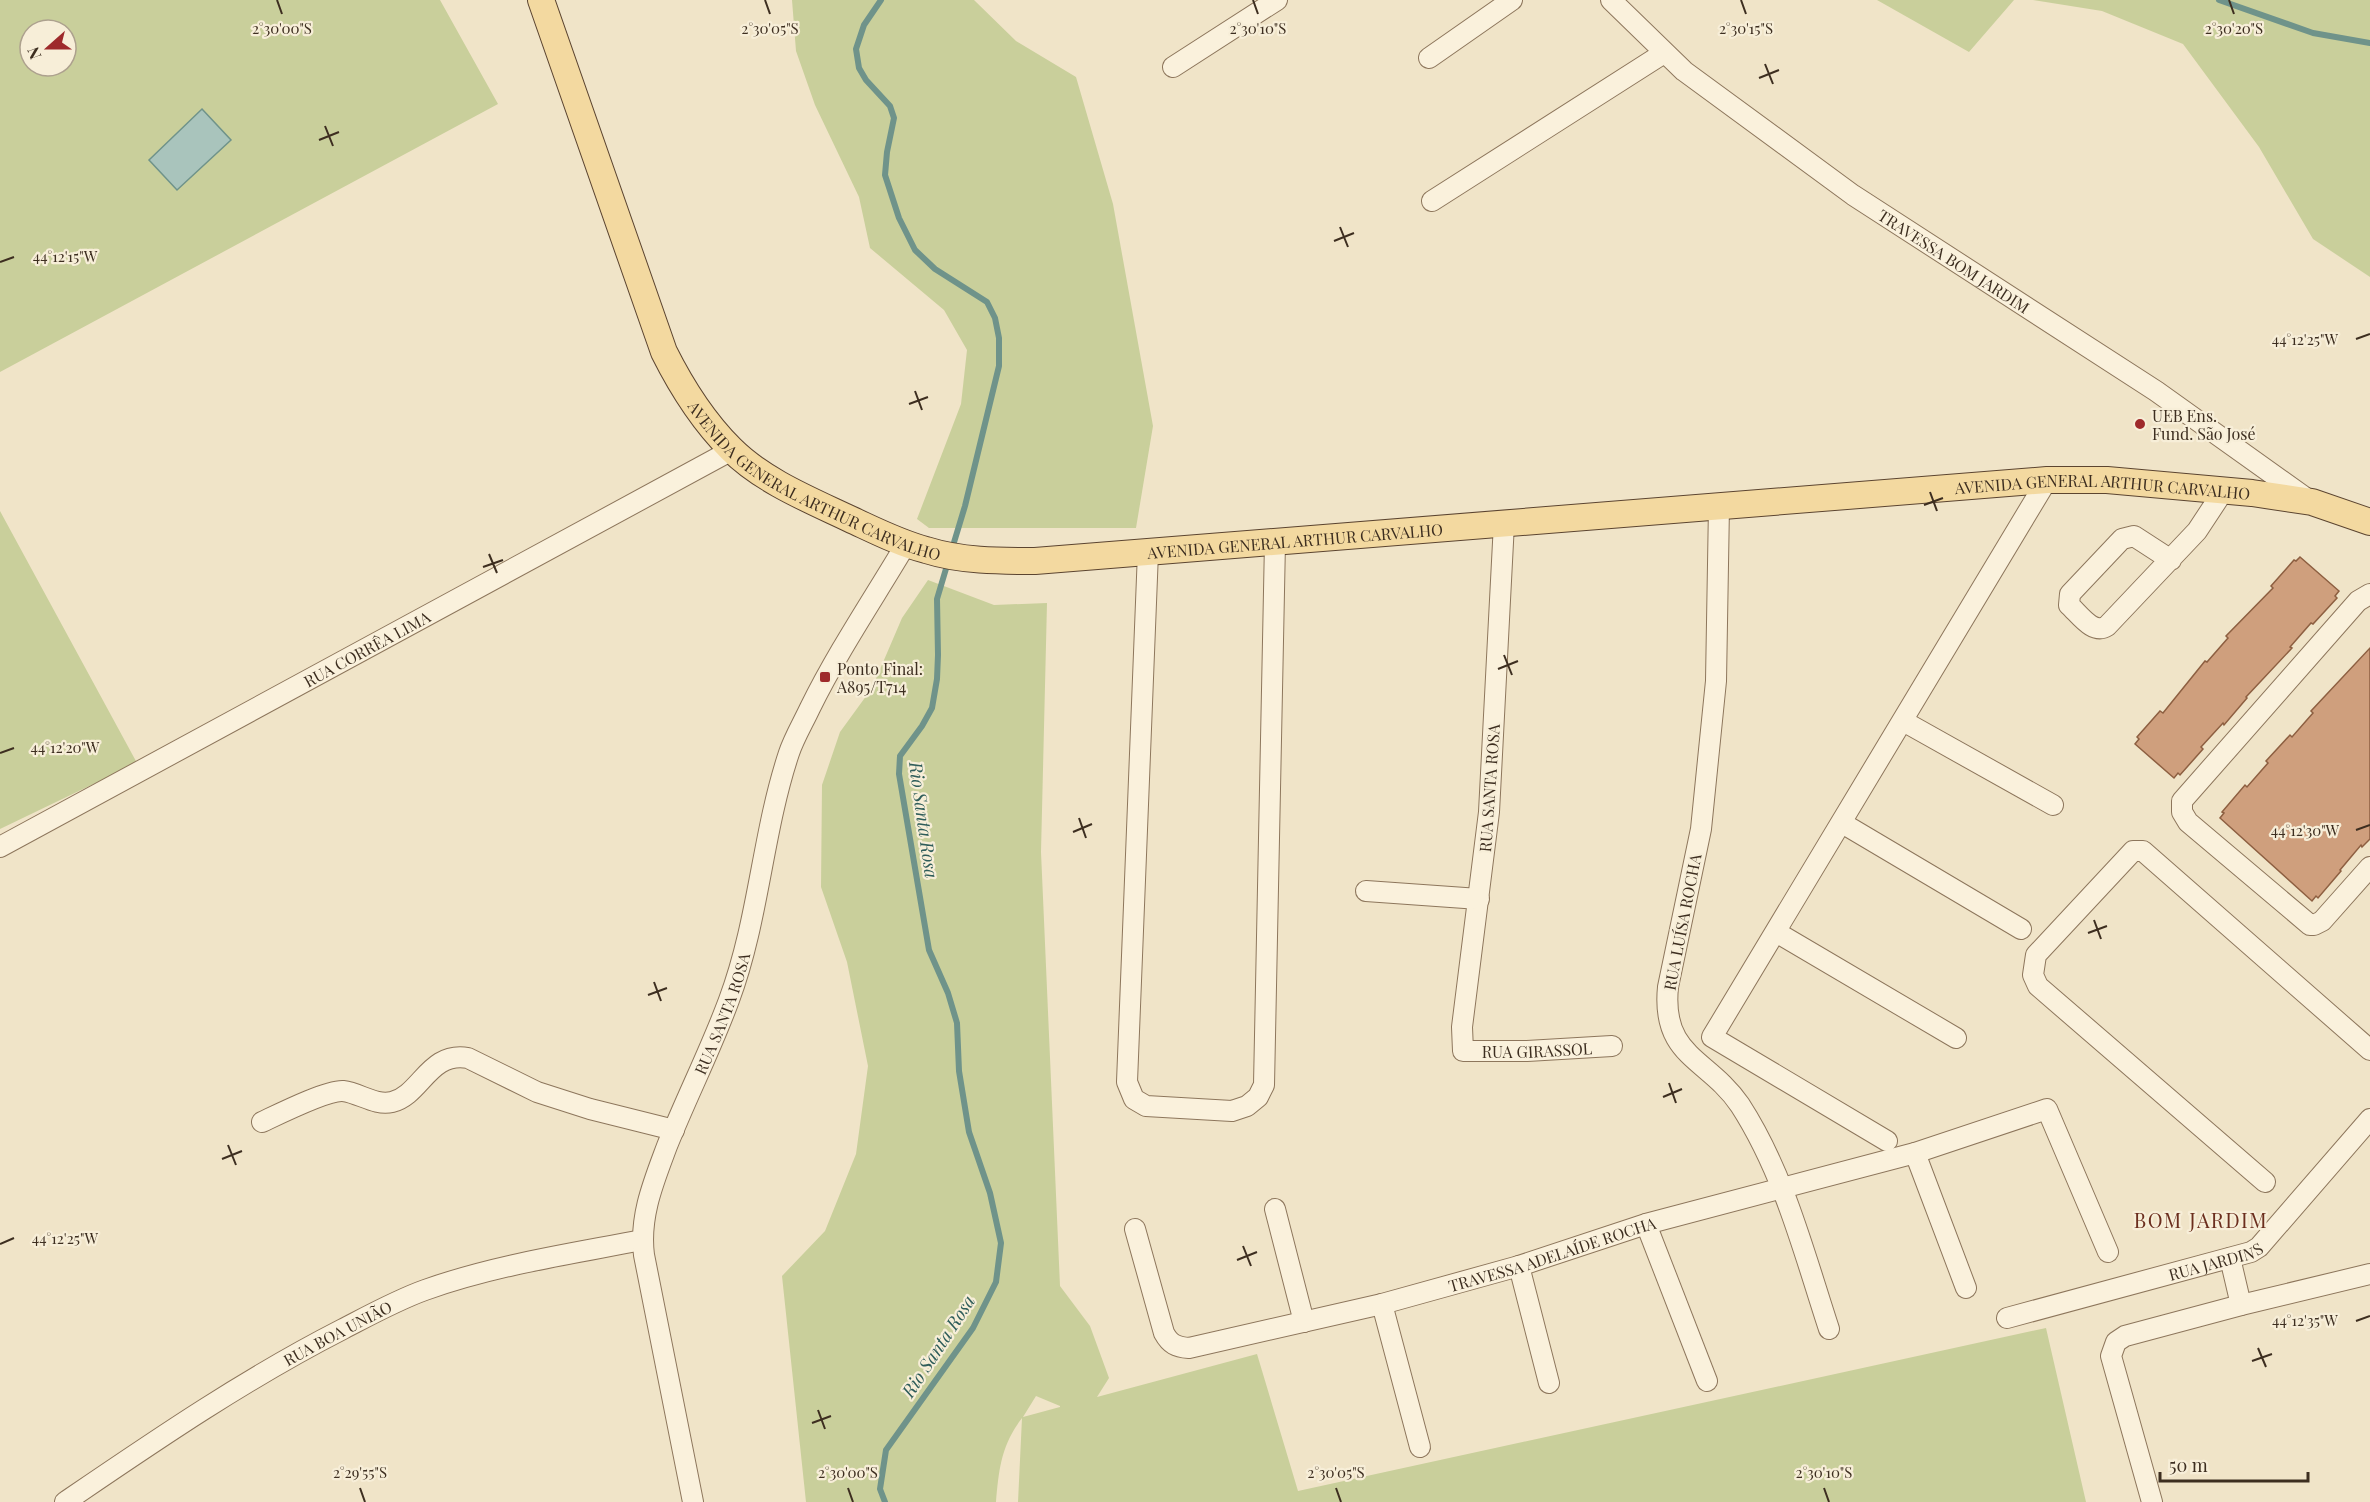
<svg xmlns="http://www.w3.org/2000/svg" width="2370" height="1502" viewBox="0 0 2370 1502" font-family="'Playfair Display',serif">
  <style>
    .green { fill: #c9cf9b; fill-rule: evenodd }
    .water { fill: #a9c4bc; stroke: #6f938a; stroke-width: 1.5 }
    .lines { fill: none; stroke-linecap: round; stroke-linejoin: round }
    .stream { stroke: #6f938a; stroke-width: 6 }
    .building { fill: #cf9f7d; stroke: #8d5f41; stroke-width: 1.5 }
    .minor-casing { stroke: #8d765c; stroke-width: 22 }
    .major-casing { stroke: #5b4430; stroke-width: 28 }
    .minor { stroke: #faf1dc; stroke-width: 20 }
    .major { stroke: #f3d9a0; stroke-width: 26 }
    .ticks { fill: none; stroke: #3d2e20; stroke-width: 2 }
    .poi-dot { fill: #9e2a2b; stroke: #f7eed8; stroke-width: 2 }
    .labels { text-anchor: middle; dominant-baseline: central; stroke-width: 4.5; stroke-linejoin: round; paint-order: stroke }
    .street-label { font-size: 16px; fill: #3d2e20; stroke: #f7eed8 }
    .poi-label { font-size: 16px; fill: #3d2e20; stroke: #f7eed8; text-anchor: start }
    .water-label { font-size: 18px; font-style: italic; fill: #2f5d5a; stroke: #f7eed8 }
    .quarter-label { font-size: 20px; letter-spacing: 1.5px; fill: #6b2e1e; stroke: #f7eed8 }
    .ticks-label { font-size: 15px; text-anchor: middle; fill: #3d2e20; stroke: #f7eed8; stroke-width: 4.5; stroke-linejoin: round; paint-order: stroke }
  </style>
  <rect width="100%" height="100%" fill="#f0e4c8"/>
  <path class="green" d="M0 0H440L498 104 0 372ZM30 30H66V66H30Z
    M792 0H974L1016 41 1076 77 1113 204 1153 426 1136 528H929L917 519 961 404 967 350 944 310 870 248 859 197 815 105 796 51Z
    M1877 0H2014L1969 52Z
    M2033 0H2370V277L2313 239 2259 147 2183 44 2102 11Z
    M0 511 137 763 0 829Z
    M928 580 994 605 1047 603 1041 852 1060 1286 1090 1326 1109 1378 1097 1397 1257 1354 1298 1491 2046 1328 2086 1502H1018L1022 1418C1001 1446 999 1469 996 1502H806L782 1276 825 1231 856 1154 868 1066 847 962 821 887 822 785 840 732 872 688 902 618ZM1036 1396 1060 1406V1407L1023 1417Z"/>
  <path class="water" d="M202 109 231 140 177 190 149 160Z"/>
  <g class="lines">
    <path class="stream" d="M881 0 864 25 856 49 859 68 866 80 890 106 894 118 887 152 885 175 899 218 915 250 935 269 987 302 995 318 999 338V366L965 506 952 549
      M2219 0 2313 33 2370 43
      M885 1502 880 1489 886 1450 973 1328 996 1282 1001 1243 990 1193 969 1132 959 1071 957 1023 948 993 929 950 899 774 900 756 922 726 932 708 937 679 938 655 937 599 948 562"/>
  </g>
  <path class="building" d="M2300 557 2339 591 2335 596 2337 598 2313 624 2311 623 2290 647 2292 648 2246 697 2247 698 2224 725 2223 723 2201 747 2203 749 2180 775 2178 773 2174 778 2135 744 2139 739 2137 737 2160 711 2163 713 2205 661 2207 662 2228 638 2226 636 2273 588 2271 586 2294 560 2296 561Z
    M2370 648V839L2362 847 2361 845 2340 870 2341 871 2318 898 2316 896 2312 901 2220 818 2224 813 2222 812 2245 785 2247 787 2268 763 2266 761 2290 735 2292 737 2313 713 2311 711Z"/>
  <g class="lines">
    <defs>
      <g id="minor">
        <path id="s1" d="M1611 0 1684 71 1853 195 2156 391 2310 501"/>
        <path d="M1429 58 1512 0"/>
        <path d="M1173 67 1277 0"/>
        <path d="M1432 201 1664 53"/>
        <path d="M1719 506 1716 681 1701 829 1668 987C1661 1057 1708 1058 1740 1105 1784 1173 1804 1253 1829 1329"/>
        <path id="s2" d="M1504 523 1489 812 1462 1027 1463 1051H1527L1612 1046"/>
        <path d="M1148 552 1127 1082 1134 1099 1146 1106 1232 1111 1247 1106 1258 1097 1264 1085 1275 542"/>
        <path d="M2171 560 2134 536 2122 539 2070 594 2069 605C2080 615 2093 635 2107 626L2197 531 2224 490"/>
        <path d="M2370 594 2358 601 2182 801V812L2188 822 2310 925H2314L2322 921 2370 867"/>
        <path d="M1903 721 2053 805"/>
        <path d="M1842 823 2021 929"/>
        <path id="s3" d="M0 847 732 450"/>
        <path d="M1366 891 1479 899"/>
        <path d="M1776 932 1956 1038"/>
        <path d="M262 1122C279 1114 327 1090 343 1091 360 1093 375 1106 392 1102 421 1095 429 1051 468 1058L537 1092 590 1109 674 1130"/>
        <path d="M1887 1141 1712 1037 2047 480"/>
        <path d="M1915 1153 1966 1288"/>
        <path d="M2265 1182 2038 986 2033 975 2036 955 2133 851H2143L2370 1050"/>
        <path d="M1275 1209 1304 1322"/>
        <path d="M1646 1224 1707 1381"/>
        <path id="s4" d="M1135 1229 1164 1333C1170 1344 1176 1347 1189 1348L1382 1304 1519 1266 1646 1224 1915 1153 2047 1109 2108 1252"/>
        <path d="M2230 1258 2241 1305"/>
        <path d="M1519 1266 1549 1383"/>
        <path d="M1382 1304 1420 1447"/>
        <path id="s5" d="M2007 1318 2251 1252 2259 1247 2370 1119"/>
        <path id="s6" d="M65 1502C156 1440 245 1379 343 1329 370 1315 397 1300 425 1290 495 1265 570 1254 642 1240"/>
        <path id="s7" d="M693 1502 644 1255C639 1216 654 1181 667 1146 687 1096 711 1049 729 1000 759 920 762 834 789 753 794 738 803 723 810 708 838 651 874 598 906 544"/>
        <path d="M2152 1502 2111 1356 2116 1342 2125 1336 2241 1305 2370 1274"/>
      </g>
      <g id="major">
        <path id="s8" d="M541 0 664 352C682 388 703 421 731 449 763 481 810 500 850 519 874 530 899 543 926 550 961 561 998 561 1035 561L2047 480H2107L2252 493 2312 502 2370 522"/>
      </g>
    </defs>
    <use href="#minor" class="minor-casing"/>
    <use href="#major" class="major-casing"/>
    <use href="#minor" class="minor"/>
    <use href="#major" class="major"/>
  </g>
  <path class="ticks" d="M277 0 282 14M765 0 770 14M1253 0 1258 14M1741 0 1746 14M2229 0 2234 14M1765 64 1773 84M1759 78 1779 70M325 126 333 146M319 140 339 132M1340 227 1348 247M1334 241 1354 233M0 262 14 257M2356 339 2370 334M915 391 922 410M909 404 928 397M1930 492 1937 511M1924 505 1943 498M489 554 497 573M483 567 503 560M1504 655 1512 675M1498 669 1518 661M0 753 14 748M1079 818 1086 838M2356 830 2370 825M1073 832 1092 824M2094 920 2101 939M2088 933 2107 926M654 982 661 1001M648 995 667 988M1669 1083 1676 1103M1663 1097 1682 1089M228 1145 236 1165M222 1159 242 1151M0 1244 14 1238M1243 1246 1251 1266M1237 1260 1257 1252M2356 1321 2370 1316M2258 1348 2266 1367M2252 1361 2272 1354M818 1410 825 1429M812 1423 831 1416M360 1488 365 1502M848 1488 853 1502M1336 1488 1341 1502M1824 1488 1829 1502"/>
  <g class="poi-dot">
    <circle cx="2140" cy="424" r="6"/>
    <rect x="819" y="671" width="12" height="12" rx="3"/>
  </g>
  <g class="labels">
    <g class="street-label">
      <text stroke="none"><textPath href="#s1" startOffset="432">TRAVESSA BOM JARDIM</textPath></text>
      <text stroke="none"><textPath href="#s8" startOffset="579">AVENIDA GENERAL ARTHUR CARVALHO</textPath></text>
      <text stroke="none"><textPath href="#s8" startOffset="1893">AVENIDA GENERAL ARTHUR CARVALHO</textPath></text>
      <text stroke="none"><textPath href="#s8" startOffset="1083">AVENIDA GENERAL ARTHUR CARVALHO</textPath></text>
      <text stroke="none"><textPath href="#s3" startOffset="417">RUA CORRÊA LIMA</textPath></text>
      <text transform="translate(1489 788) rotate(-86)">RUA SANTA ROSA</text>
      <text transform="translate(1682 922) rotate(-79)">RUA LUÍSA ROCHA</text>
      <text stroke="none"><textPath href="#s7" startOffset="508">RUA SANTA ROSA</textPath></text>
      <text stroke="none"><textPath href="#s2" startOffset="604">RUA GIRASSOL</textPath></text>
      <text stroke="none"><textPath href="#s4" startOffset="514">TRAVESSA ADELAÍDE ROCHA</textPath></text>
      <text stroke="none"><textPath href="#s5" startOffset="216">RUA JARDINS</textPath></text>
      <text stroke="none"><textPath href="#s6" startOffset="321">RUA BOA UNIÃO</textPath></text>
    </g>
    <g class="poi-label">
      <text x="2152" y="415">UEB Ens.<tspan x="2152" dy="18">Fund. São José</tspan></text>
      <text x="837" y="668">Ponto Final:<tspan x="837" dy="18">A895/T714</tspan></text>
    </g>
    <g class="water-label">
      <text transform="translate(924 820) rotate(82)">Rio Santa Rosa</text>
      <text transform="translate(938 1346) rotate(-57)">Rio Santa Rosa</text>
    </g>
    <g class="quarter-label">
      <text x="2201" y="1219">BOM JARDIM</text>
    </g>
  </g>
  <g class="ticks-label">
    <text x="2234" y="34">2°30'20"S</text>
    <text x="282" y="34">2°30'00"S</text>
    <text x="770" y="34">2°30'05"S</text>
    <text x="1258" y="34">2°30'10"S</text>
    <text x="1746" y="34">2°30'15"S</text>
    <text x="65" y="262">44°12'15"W</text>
    <text x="2305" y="345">44°12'25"W</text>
    <text x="65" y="753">44°12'20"W</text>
    <text x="2305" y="836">44°12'30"W</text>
    <text x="65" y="1244">44°12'25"W</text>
    <text x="2305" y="1326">44°12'35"W</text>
    <text x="360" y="1478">2°29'55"S</text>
    <text x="848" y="1478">2°30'00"S</text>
    <text x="1336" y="1478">2°30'05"S</text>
    <text x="1824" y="1478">2°30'10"S</text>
  </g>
  <g transform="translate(48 48) rotate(249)"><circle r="28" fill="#f7eed8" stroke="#ada18e" stroke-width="1.5"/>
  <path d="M0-4.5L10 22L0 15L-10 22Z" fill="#9e2a2b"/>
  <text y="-9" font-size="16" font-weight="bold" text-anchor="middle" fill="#3d2e20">N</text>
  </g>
  <path d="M2160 1472v9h148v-9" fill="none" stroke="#3d2e20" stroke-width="3"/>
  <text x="2169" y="1472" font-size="18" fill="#3d2e20" stroke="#f7eed8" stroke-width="4.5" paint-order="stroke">50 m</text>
</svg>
